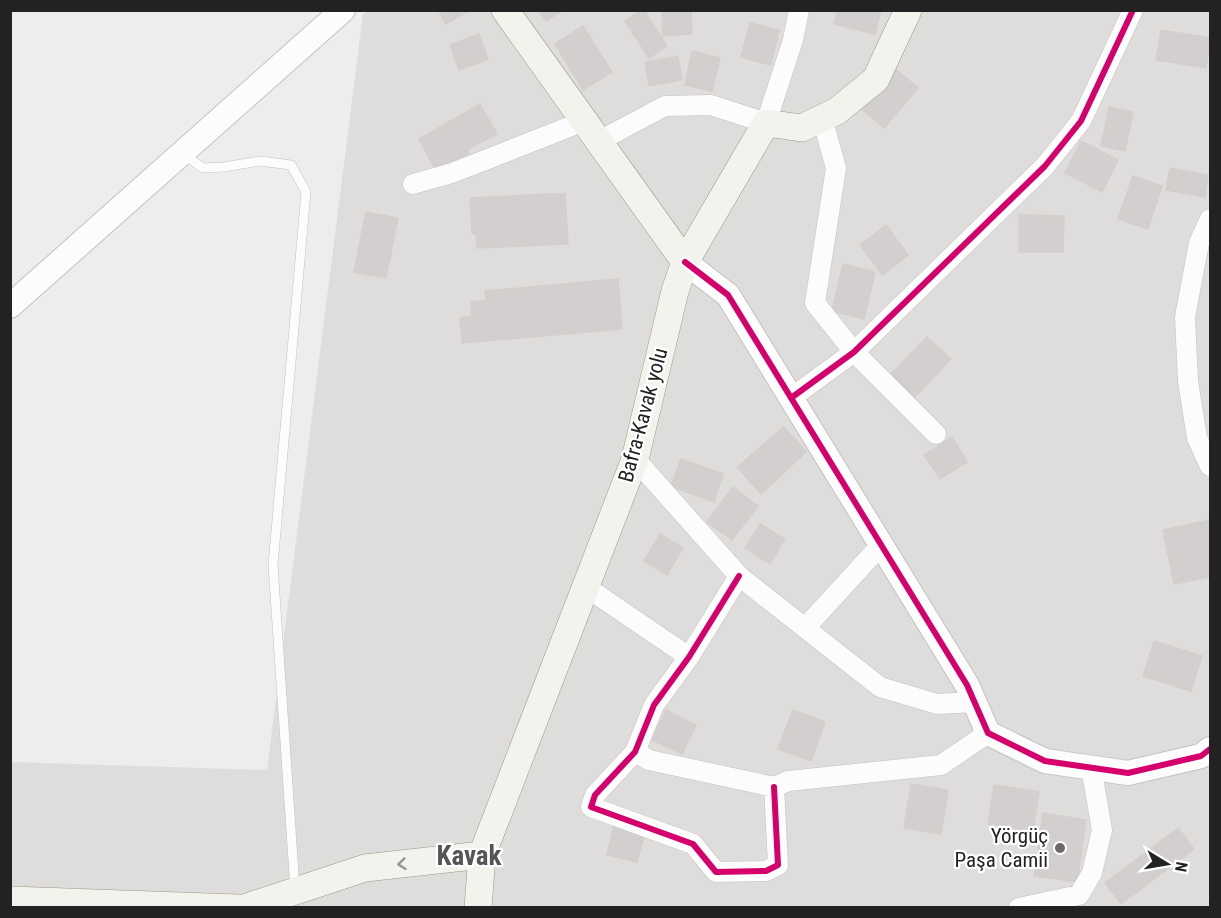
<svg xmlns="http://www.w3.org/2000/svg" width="1221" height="918" viewBox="0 0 1221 918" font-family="'Roboto Condensed',sans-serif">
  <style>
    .residential { fill: #dfdddc }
    .building { fill: #d2cfce; stroke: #d2cfcd; stroke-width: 1.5 }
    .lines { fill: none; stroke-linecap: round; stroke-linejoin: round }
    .service-casing { stroke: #c3c2c1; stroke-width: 10 }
    .minor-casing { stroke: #c3c2c1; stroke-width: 21 }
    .tertiary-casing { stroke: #c3c2c1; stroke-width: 26 }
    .secondary-casing { stroke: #999884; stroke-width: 28 }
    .service { stroke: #fdfcfc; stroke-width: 9 }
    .minor { stroke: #fdfcfc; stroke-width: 20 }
    .tertiary { stroke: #fdfcfc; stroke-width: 24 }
    .secondary { stroke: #f3f3ed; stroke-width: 27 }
    .cycleway-casing { stroke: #fff; stroke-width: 10 }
    .cycleway { stroke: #d6006c; stroke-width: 6 }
    .oneway { stroke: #959592 }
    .poi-dot { fill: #6a6968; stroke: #fff; stroke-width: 2 }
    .labels { text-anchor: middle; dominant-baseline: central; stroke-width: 4.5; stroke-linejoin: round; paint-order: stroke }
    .street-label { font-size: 21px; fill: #222; stroke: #fff }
    .poi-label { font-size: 21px; fill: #222; stroke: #fff; text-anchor: end }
    .district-label { font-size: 27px; font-weight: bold; fill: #555; stroke: #fff }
  </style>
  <rect width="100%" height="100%" fill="#efedeb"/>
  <path class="residential" d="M370 10 1210 11V894L1208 897 1210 907 11 908V762L267 770 363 14Z"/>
  <path class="building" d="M438 10H468V11L446 24Z
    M539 10H563L546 21Z
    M642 10H644L667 46 649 58 625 21Z
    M691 10 692 34 663 36 662 11Z
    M838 10H881L875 34 834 24Z
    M750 23 779 30 771 65 741 57Z
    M583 26 612 72 583 90 555 44Z
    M1161 30 1210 38 1206 68 1156 60Z
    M479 34 488 59 459 70 450 45Z
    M692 51 720 58 712 91 685 85Z
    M678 56 682 80 649 86 645 62Z
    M891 65 918 88 884 128 858 106Z
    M480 104 497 134 467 150 469 153 436 171 419 139Z
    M1109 107 1133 112 1125 151 1101 146Z
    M1081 141 1118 160 1102 192 1065 173Z
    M1170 168 1208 175 1205 197 1166 190Z
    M1133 176 1162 186 1148 229 1118 219Z
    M548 194H565L568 244 477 248 476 234H472L470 198Z
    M366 212 398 218 386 278 354 272Z
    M1019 215 1064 216 1063 252H1019Z
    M886 225 908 255 883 275 860 245Z
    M843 264 875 272 864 319 832 311Z
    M618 279 622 329 462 343 460 318 472 316 471 302 486 300 485 291Z
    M927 337 951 359 915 397 891 374Z
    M784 427 806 452 761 494 737 467Z
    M952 437 967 462 940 479 924 455Z
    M681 459 723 474 714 502 671 486Z
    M733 487 758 506 732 540 707 522Z
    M1210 520V577L1174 584 1163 530Z
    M760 524 785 539 770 564 745 548Z
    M660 534 683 548 667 575 644 561Z
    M1154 641 1202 656 1191 691 1143 676Z
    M666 710 696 725 682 754 652 740Z
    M793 710 825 722 811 761 778 749Z
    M911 784 948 790 941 834 904 828Z
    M994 785 1039 792 1033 832 988 824Z
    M1043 813 1086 820 1077 882 1034 876Z
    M614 825 645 832 637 862 607 855Z
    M1178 828 1194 849 1121 904 1105 883Z"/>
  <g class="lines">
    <defs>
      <path id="service" d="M183 154 203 168 224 167 260 161 291 165 306 192 273 565 295 889"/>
      <path id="minor" d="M822 118 836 168 815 303 854 352 936 434
        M599 141 665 106 711 105 766 123 793 40 799 10
        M413 184 452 173 584 121
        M1210 219 1199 243 1185 317 1188 381 1197 438 1210 466
        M791 398 854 352 1045 166 1081 121 1133 10
        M635 459 739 576 880 687 937 704 974 702
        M739 576 689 657 654 705 635 752 595 795 591 807 693 844 716 872 766 871 778 865 774 787
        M586 587 689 657
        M805 628 881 545
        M635 752 649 760 774 787 788 781 941 765 988 733
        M1019 908 1079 895 1092 873 1102 830 1091 767"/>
      <path id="tertiary" d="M685 262 728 295 967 685 988 733 1045 761 1128 773 1201 756 1210 749
        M10 306 343 10"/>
      <path id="secondary" d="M505 10 685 262
        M10 900 238 908
        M244 908 365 868 482 855
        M478 908 482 855 635 459 675 291 685 262 766 123 802 128 837 111 876 79 908 10"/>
    </defs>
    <use href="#service" class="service-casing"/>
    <use href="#minor" class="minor-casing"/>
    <use href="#tertiary" class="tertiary-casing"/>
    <use href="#secondary" class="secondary-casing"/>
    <use href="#service" class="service"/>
    <use href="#minor" class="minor"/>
    <use href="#tertiary" class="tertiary"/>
    <use href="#secondary" class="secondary"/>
    <defs>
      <path id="cycleway" d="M685 262 728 295 967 685 988 733 1045 761 1128 773 1201 756 1210 749
        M791 398 854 352 1045 166 1081 121 1133 10
        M739 576 689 657 654 705 635 752 595 795 591 807 693 844 716 872 766 871 778 865 774 787"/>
    </defs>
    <use href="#cycleway" class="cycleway-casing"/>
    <use href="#cycleway" class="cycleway"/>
  </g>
  <defs><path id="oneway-chevron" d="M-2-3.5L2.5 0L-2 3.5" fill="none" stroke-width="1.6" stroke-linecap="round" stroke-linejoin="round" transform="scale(1.5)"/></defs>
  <use class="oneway" href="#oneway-chevron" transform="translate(402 864) rotate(174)"/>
  <circle class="poi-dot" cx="1060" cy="848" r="6"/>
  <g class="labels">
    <g class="street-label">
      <text transform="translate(643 415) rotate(-75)">Bafra-Kavak yolu</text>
    </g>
    <g class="poi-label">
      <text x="1048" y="836">Yörgüç<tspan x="1048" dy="24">Paşa Camii</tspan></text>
    </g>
    <g class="district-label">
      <text x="469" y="856">Kavak</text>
    </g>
  </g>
  <rect width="1221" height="918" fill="none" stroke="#222222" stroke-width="24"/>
  <g transform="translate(1167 864) rotate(101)" stroke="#ffffff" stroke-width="4.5" paint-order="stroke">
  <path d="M0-4.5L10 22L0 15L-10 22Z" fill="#222222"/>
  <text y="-9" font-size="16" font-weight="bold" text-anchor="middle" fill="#222222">N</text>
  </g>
</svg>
